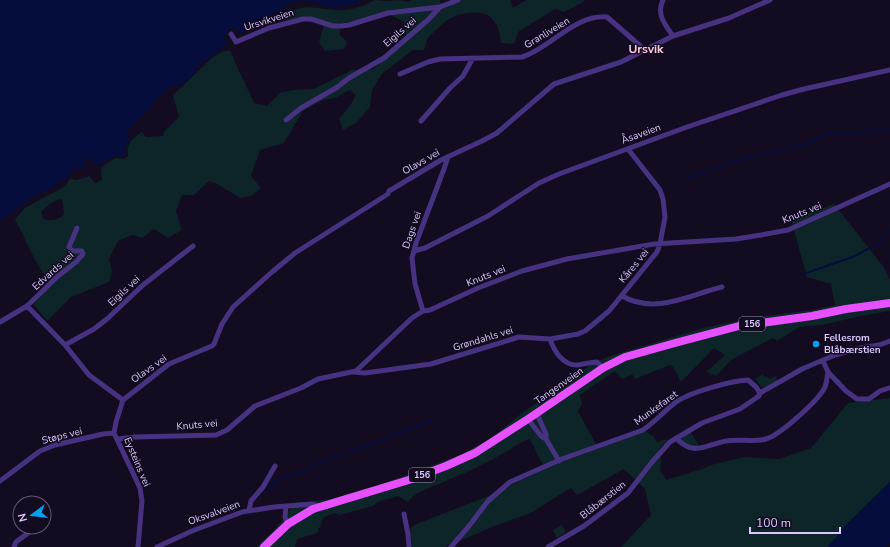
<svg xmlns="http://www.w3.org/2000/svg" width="890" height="547" viewBox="0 0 890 547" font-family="'Nunito Sans',sans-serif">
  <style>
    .green { fill: #0d2429; fill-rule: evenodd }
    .water { fill: #050d3d }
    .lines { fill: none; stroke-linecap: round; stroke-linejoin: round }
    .stream { stroke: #050d3d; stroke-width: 2 }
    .street { stroke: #473282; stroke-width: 5 }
    .primary { stroke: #e650ff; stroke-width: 8 }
    .poi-dot { fill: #00a3f4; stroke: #130b1f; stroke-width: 1.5 }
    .labels { text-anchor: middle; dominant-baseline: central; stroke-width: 3; stroke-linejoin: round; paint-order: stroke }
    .shield { fill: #130b1f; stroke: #9f90bc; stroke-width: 1 }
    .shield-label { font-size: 9px; font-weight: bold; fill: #dbc9ff }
    .street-label { font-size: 10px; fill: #dbc9ff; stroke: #130b1f }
    .poi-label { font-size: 10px; font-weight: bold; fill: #dbc9ff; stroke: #130b1f; text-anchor: start }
    .quarter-label { font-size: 12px; font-weight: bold; fill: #ffcbe0; stroke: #130b1f }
  </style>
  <rect width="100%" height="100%" fill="#130b1f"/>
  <path class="green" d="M375 0 386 1 401 0 407 2 412 0H440L441 4 451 0H510L513 8 526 0H585L583 2 564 12 555 9 518 32 514 44 501 43C500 35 499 27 493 20 484 7 455 13 445 22 438 27 433 33 427 39L424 50H413L382 74 372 90 370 107 356 123 343 130 339 119 349 107 356 95 350 90 335 98 323 100 303 111 284 143 260 150 251 176 261 188 251 196 240 198 217 184 209 181 194 195H182L176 211 182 230 168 238 154 229 142 238 132 235 118 241 109 259 112 271 109 282 71 297 47 321 33 304 51 284 37 264 15 219 25 208 65 186 70 179 77 180 89 176 95 183 102 180 101 167 115 158 124 159 128 156C126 143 132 139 142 132L146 137 163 136 164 132 179 117 173 95 212 58 223 51H230L254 103 267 106 280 93 293 90 314 89 352 70 373 69 390 55 406 35 404 22 389 14 339 24 340 35 347 42 344 49 325 51 319 42 324 25 306 17 286 20 287 13C308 1 324 12 346 10 356 9 366 4 375 0ZM62 199 64 214C59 220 52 221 44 219L41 212C48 205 52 201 62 199Z
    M834 204 883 266 890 280V311L861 316 822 325 799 327 777 341 773 338 731 360 716 376 706 372 725 355 714 348 681 382 673 367 670 365 635 379 632 374 622 379 615 371 603 379 580 395 582 404 578 411 598 448 645 431 654 437 657 442 666 439 667 441 659 449 661 460 660 470 666 480 705 468 711 465 744 457 779 459 811 448 848 403 890 398V482L846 525 828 547H621L651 515 645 489 624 469 577 495 571 488 567 490 531 513 497 525 445 547H412V543L410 529 414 525 504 490 513 484 545 469 530 439 524 441 495 458 467 472 415 494 408 502 398 496 378 502 373 506 340 515 335 513 324 517 317 533 297 539 295 547H256L276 528 296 502H308L331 499 385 483 460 455 491 438 522 413 569 381 590 365 610 356 703 328 757 317 812 310 835 305 831 284 807 277 791 220Z
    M763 374 765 377 767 376 769 379 776 376 778 381 763 389 755 379Z
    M690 431 700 447 694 448 682 442 681 437Z
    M562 525 566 532 557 538 553 530Z"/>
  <path class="water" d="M0 0H361L351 4 336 7 324 6 315 2 297 1 288 4 280 11 273 13 267 20 265 19 260 22 261 23 257 27C249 27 247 33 239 34L235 27 225 34 227 44 210 57 208 59 209 61C204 59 199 65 195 70V74L180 86 175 85 170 87 157 98 149 110 131 126 126 134 129 139V143C121 147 126 151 126 157 124 156 122 155 120 155 113 154 102 163 97 167L89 157 84 160 87 167 75 169 69 172 71 173V175L69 178 61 180 56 185 34 196 2 219 0 224Z
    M890 482V543L886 547H828L846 525Z"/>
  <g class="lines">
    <path class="stream" d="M686 178 738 160 808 143 831 133 881 131 890 128
      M798 276 855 256 880 242 886 232 890 230
      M267 489 274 486V481L306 470 315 464 375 443 431 420"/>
    <path class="street" d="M663 0C656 14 665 25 673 36
      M231 34 236 42 269 28 303 19H311L333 26H341L349 25 388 13 440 7 458 0
      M400 74 428 62 440 59 522 57C551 48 574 14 607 17L645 50
      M286 120 301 108 336 88 349 78 384 58 429 19 440 7
      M421 121 450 88 463 76 473 58
      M414 251 425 248 488 216 539 183 559 174 687 127 782 95 804 89 890 70
      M622 296C655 315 689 295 722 287
      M27 306 65 345 89 375 123 400
      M423 311 415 284 412 258 416 243 444 169 448 157
      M0 322 27 306 58 276 76 262 83 254 82 251H72L69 247 77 228
      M550 339C554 351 563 366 578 365 585 364 591 362 597 362L603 368
      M65 345 94 329 107 319 143 285 193 246
      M823 361 828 372 846 391 857 399H869L880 391 889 388
      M354 372 365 373 431 364 519 337 550 339 578 334 585 331 609 311 657 252 660 244 665 217 663 199 660 190 628 149
      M537 414 546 434V439
      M528 419 541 436 546 439 559 461
      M676 438C694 457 705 445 726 441 738 439 756 442 766 439 780 435 819 400 825 387 827 382 827 376 828 372
      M118 439 135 437 216 435 227 430 255 406 301 388 318 379 356 371 412 318 423 311 430 310 478 288 522 271 567 259 654 244 736 239 761 235 788 230 890 184
      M0 481 40 451 55 445 103 434 114 433
      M286 506 285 517 288 524
      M249 510 251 501 263 487 275 466
      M404 514 408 534 409 547
      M14 547 16 542 32 530 31 527
      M138 547 142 501 140 488 114 433 116 422 123 400 169 364 212 346 214 344 222 324 233 307 272 272 295 253 388 194 389 191 441 160 482 141 497 133 554 84 621 62 673 36 729 18 770 0
      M157 547 192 531 242 512 274 507 313 504 319 506
      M451 547 469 526 488 501 510 482 562 459 643 430C655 422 664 411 676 402 691 392 730 381 748 380L756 387 760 393
      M548 547 584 526 628 493 652 462 670 442 702 423 740 409 759 396 760 393 802 369 835 355 860 348 879 345 890 341"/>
    <path class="primary" d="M264 547 288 524 313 509 412 479 446 466 475 453 528 419 603 368 625 357 675 343 739 326 812 316 846 309 890 303"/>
  </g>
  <circle class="poi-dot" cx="816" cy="344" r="4"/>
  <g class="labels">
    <g class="shield">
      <rect x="739" y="317" width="26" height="14" rx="3"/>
      <rect x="409" y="468" width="26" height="14" rx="3"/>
    </g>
    <g class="shield-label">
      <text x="752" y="324">156</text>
      <text x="422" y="475">156</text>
    </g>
    <g class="street-label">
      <text transform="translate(269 20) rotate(-18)">Ursvikveien</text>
      <text transform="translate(400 32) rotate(-41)">Eigils vei</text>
      <text transform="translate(547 33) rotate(-31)">Granliveien</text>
      <text transform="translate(641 134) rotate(-20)">Åsaveien</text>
      <text transform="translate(421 162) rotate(-30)">Olavs vei</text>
      <text transform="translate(802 213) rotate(-22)">Knuts vei</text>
      <text transform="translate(412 230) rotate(-71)">Dags vei</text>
      <text transform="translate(634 266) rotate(-51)">Kåres vei</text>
      <text transform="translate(53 271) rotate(-42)">Edvards vei</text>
      <text transform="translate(486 276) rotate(-22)">Knuts vei</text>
      <text transform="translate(124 291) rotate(-43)">Eigils vei</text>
      <text transform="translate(483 339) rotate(-17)">Grøndahls vei</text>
      <text transform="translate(149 369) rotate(-35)">Olavs vei</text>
      <text transform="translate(559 386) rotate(-35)">Tangenveien</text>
      <text transform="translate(656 408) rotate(-36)">Munkefaret</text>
      <text transform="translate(197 425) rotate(-5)">Knuts vei</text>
      <text transform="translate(62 436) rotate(-14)">Støps vei</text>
      <text transform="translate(137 462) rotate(67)">Eysteins vei</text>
      <text transform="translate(603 500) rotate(-38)">Blåbærstien</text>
      <text transform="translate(214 513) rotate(-20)">Oksvalveien</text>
    </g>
    <g class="poi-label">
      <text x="824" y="338">Fellesrom<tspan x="824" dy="12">Blåbærstien</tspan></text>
    </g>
    <g class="quarter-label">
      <text x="646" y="49">Ursvik</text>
    </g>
  </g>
  <g transform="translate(32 515) rotate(255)"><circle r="19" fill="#130b1f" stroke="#635779"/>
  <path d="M0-3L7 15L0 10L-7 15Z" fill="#00a3f4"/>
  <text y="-6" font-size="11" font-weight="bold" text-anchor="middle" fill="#dbc9ff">N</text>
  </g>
  <path d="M750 527v6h90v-6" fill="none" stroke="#dbc9ff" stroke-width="2"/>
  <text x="756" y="527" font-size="12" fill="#dbc9ff" stroke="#130b1f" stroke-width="3" paint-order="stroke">100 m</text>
</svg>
